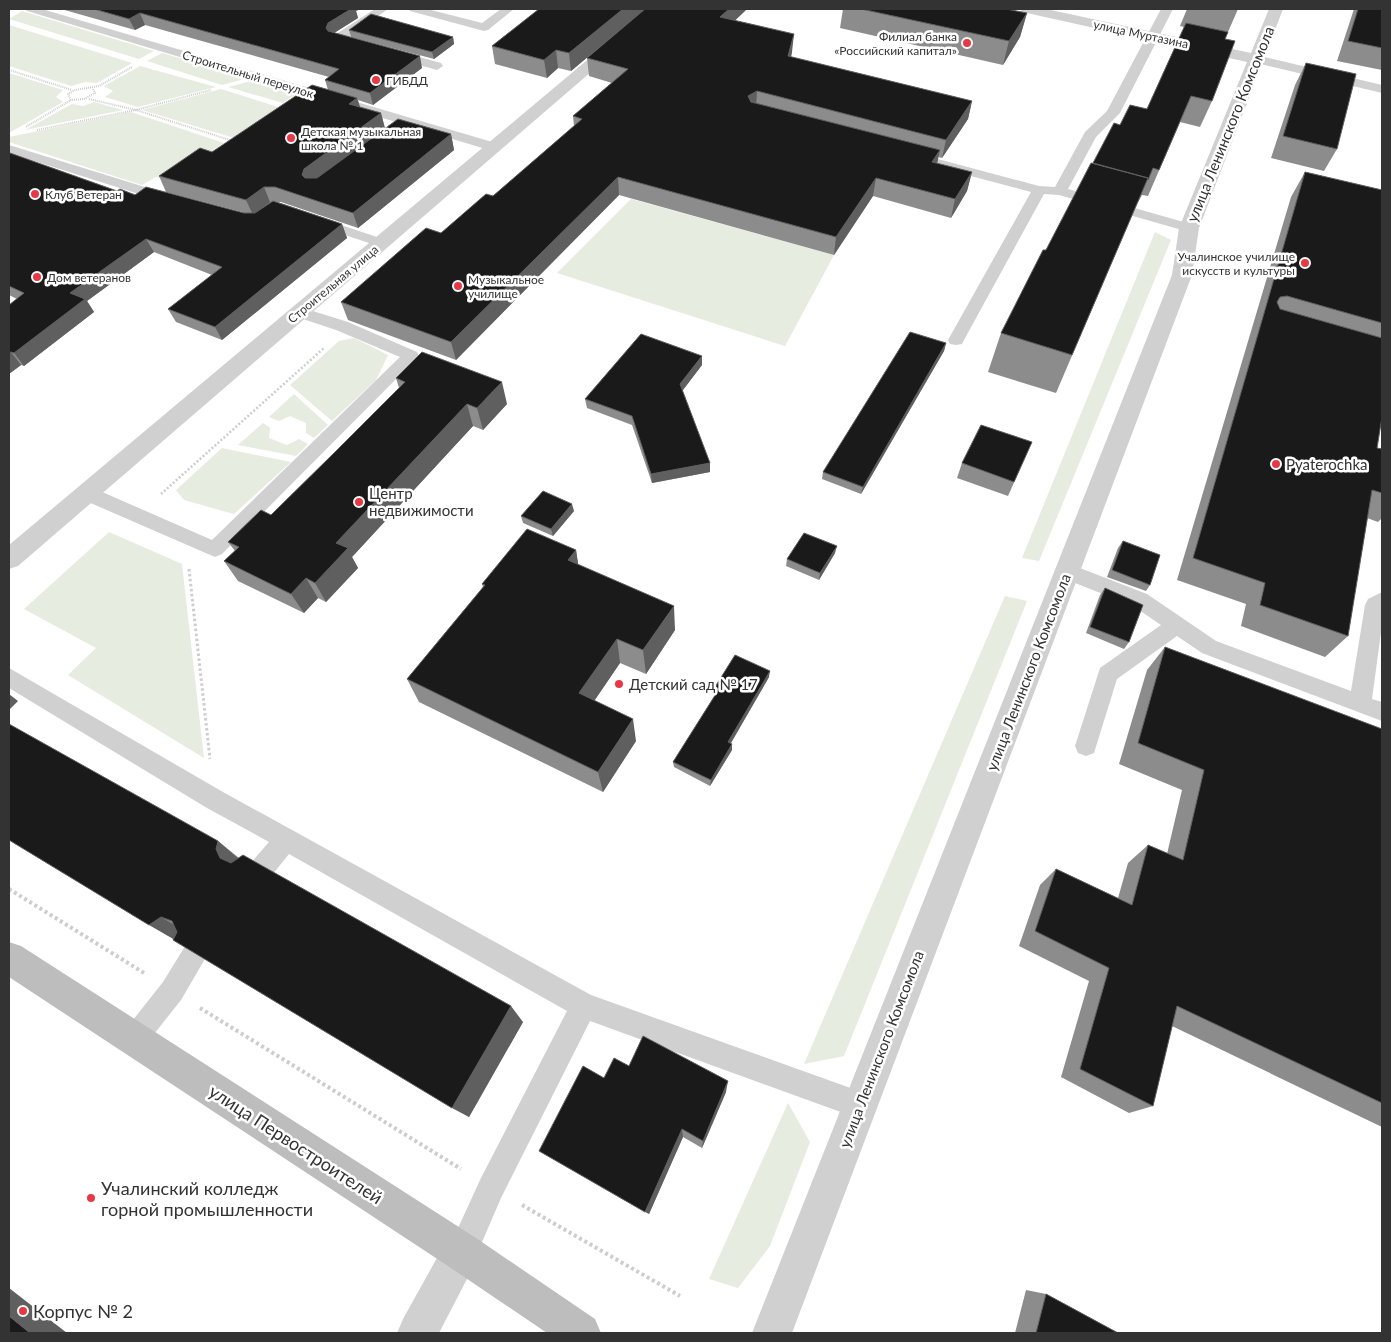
<svg xmlns="http://www.w3.org/2000/svg" width="1391" height="1342" viewBox="0 0 1391 1342" font-family="Lato,sans-serif">
  <style>
    .green { fill: #e6ecdf }
    .lines { fill: none; stroke-linecap: round; stroke-linejoin: round }
    .path-far3 { stroke: #cdcdcd; stroke-width: 2; stroke-dasharray: 1 1; stroke-linecap: butt }
    .path-far2 { stroke: #cdcdcd; stroke-width: 2.5; stroke-dasharray: 2 2; stroke-linecap: butt }
    .path-far1 { stroke: #cdcdcd; stroke-width: 3; stroke-dasharray: 2.5 2.5; stroke-linecap: butt }
    .path { stroke: #cdcdcd; stroke-width: 4; stroke-dasharray: 3 3; stroke-linecap: butt }
    .service { fill: #d0d0d0; fill-rule: evenodd }
    .minor { fill: #d0d0d0; fill-rule: evenodd }
    .tertiary { fill: #d0d0d0; fill-rule: evenodd }
    .secondary { fill: #bdbdbd; fill-rule: evenodd }
    .wall { fill: #8c8c8c }
    .shaded-wall { fill: #5f5f5f }
    .building { fill: #1a1a1a; stroke: #5f5f5f }
    .poi-dot { fill: #e63946; stroke: #fff; stroke-width: 2 }
    .labels { text-anchor: middle; dominant-baseline: central; stroke-width: 5; stroke-linejoin: round; paint-order: stroke }
    .far-street-label { font-size: 12px; fill: #333; stroke: #fff }
    .far-poi-label { font-size: 12px; fill: #333; stroke: #fff; text-anchor: start }
    .street-label { font-size: 15px; fill: #333; stroke: #fff }
    .poi-label { font-size: 15px; fill: #333; stroke: #fff; text-anchor: start }
    .near-street-label { font-size: 18px; fill: #333; stroke: #fff }
    .near-poi-label { font-size: 18px; fill: #333; stroke: #fff; text-anchor: start }
  </style>
  <rect width="100%" height="100%" fill="#fff"/>
  <path class="green" d="M22 11 154 51 139 59 9 19Z
    M9 25 132 63 97 83 85 82 71 86 9 66Z
    M162 53 248 78 222 85 147 61Z
    M140 66 216 87 138 107 105 97 113 91 104 86Z
    M9 73 63 90 56 97 63 102 9 133Z
    M255 80 297 93 283 103 228 87Z
    M221 89 278 107 234 138 142 110Z
    M94 102 123 110 25 130 72 104 83 106Z
    M131 112 224 143 167 180 156 177 142 185 9 142V137Z
    M631 199 834 255 785 346 557 273Z
    M1155 232 1171 240 1039 561 1022 558Z
    M354 338 388 355 376 380 332 421 290 385 339 341Z
    M294 394 328 425 314 438 306 433V423L290 416 279 421 269 417Z
    M263 423 270 428 269 438 287 445 299 439 308 444 296 456 238 445Z
    M222 448 291 462 234 514 184 500 176 490Z
    M109 532 182 564 204 758 68 675 96 648 24 609Z
    M1005 596 1027 601 844 1056 804 1064Z
    M788 1103 810 1142 770 1246 738 1288 709 1279Z"/>
  <g class="lines">
    <path class="path-far3" d="M9 70 72 90
      M93 89 95 93 84 99 71 100 68 94 75 90 99 86 132 67
      M89 99 136 110 233 141
      M26 127 71 100
      M37 130 136 110 211 90"/>
    <path class="path-far2" d="M161 494 324 348"/>
    <path class="path-far1" d="M189 569 210 759"/>
    <path class="path" d="M9 889 144 973
      M200 1008 461 1169
      M522 1205 680 1296"/>
    <path class="service" d="M25 9H42L499 144 501 147 494 151 489 150 27 11Z
      M375 9H388L347 38 364 42 366 45 364 48 360 49 333 42 331 39 333 36Z
      M408 9H427L482 23 501 9H514L488 30 484 31 410 11Z
      M1161 9H1173L1120 113 1096 137 1068 189 1194 225 1196 228 1194 231 1189 232 1059 195 1044 194 964 340 962 344 956 345 950 344 948 340 1031 192 903 158 901 155 908 151 1039 186 1055 187 1085 132 1107 111Z
      M394 50 441 63 443 66 437 70 390 57 388 54Z
      M1256 55 1382 85V93L1252 62 1250 59Z
      M9 145 174 196 176 199 174 202H164L9 153Z
      M317 217 386 240 388 243 386 246 381 247 312 224 310 221 312 218Z
      M300 307 348 322 417 352 419 356 222 554 215 557 208 554 79 498 77 493 79 488 86 486 93 488 212 540 400 357 336 330 294 316 292 312 294 308Z
      M1067 563 1147 594 1216 641 1351 691 1365 605 1368 599 1382 592V625L1372 699 1382 702V721L1202 653 1177 636 1117 679 1094 753 1086 756 1078 753 1075 746 1100 668 1161 625 1133 606 1060 577 1057 571 1060 565Z
      M9 668 223 792 591 995 870 1095 874 1105 870 1115 860 1119 590 1021 501 1198 473 1263 462 1267 451 1263 447 1252 481 1178 567 1011 289 854 268 880 259 884 250 880 247 872 250 864 269 842 207 808 9 688Z
      M196 939 205 943 209 952 181 1000 143 1048 134 1052 125 1048 121 1039 125 1030 163 982 187 943Z"/>
    <path class="minor" d="M648 9H664L18 566 9 569V545Z"/>
    <path class="tertiary" d="M1020 9H1046L1251 53 1269 9H1283L1199 228 1192 275 792 1333H752L1172 275 1179 228 1247 62 1027 13 1022 12Z
      M462 1233 476 1238 481 1252 439 1333H397L403 1319 448 1238Z"/>
    <path class="secondary" d="M9 942 21 946 476 1238 595 1319 601 1333H547L448 1266 9 977Z"/>
  </g>
  <path class="wall" d="M61 9H358V10L356 11 358 18 334 33 422 68 373 105 358 100 360 107 381 113 385 128 451 134 454 150 358 228 281 202H278L342 224 347 238 222 340 176 322 168 309 212 275 154 252 87 301 94 312 24 366 21 365 9 374 17 299 9 295V153L117 191 246 213 166 192 159 176 212 152 328 90 325 80 329 77 145 25 135 30Z
    M539 9H747L735 20 792 52 791 57 972 101 968 119 942 158 938 157 937 163 972 172 967 191 951 218 873 196 834 255 619 195 456 360 348 320 341 302 441 233 493 196 574 126 573 116 612 83 589 76 587 58 633 19 571 71 558 68 547 78 495 64 492 46Z
    M843 9H1006L1027 13 1020 37 1003 65 840 28Z
    M1187 9H1238L1225 39 1212 101 1200 127 1180 122 1148 196 1142 195 1136 206 1056 393 988 372 1001 333 1093 163 1147 109 1184 27 1180 26Z
    M1354 9H1382V70L1337 61Z
    M349 30 453 37 454 44 434 59 351 37Z
    M1306 63 1337 149 1324 171 1271 158 1295 85Z
    M1305 172 1382 190V417L1377 448 1382 449V518L1378 522 1367 518 1348 636 1325 657 1241 626 1246 604 1177 580 1291 197Z
    M946 343 944 351 861 494 822 479 823 472Z
    M702 365 682 391 710 463V472L652 483 632 425 587 408 585 399Z
    M396 378 507 404 483 430 473 426 352 557 358 568 326 602 318 598 304 613 238 581 224 561 235 551 228 542 271 515 334 453 399 388Z
    M1032 442 1008 496 957 478 962 463Z
    M574 511 553 536 523 523 521 516Z
    M1123 541 1150 585 1146 591 1107 577 1118 548Z
    M576 550 578 564 675 630 646 674 620 663 594 701 636 741 603 792 419 702 407 679 483 587 482 584Z
    M835 553 819 580 786 566 787 559Z
    M1105 588 1129 642 1124 649 1086 633 1100 595Z
    M1165 647 1382 729V1127L1172 1026 1153 1106 1129 1113 1061 1077 1089 981 1019 946 1040 885 1056 869 1118 898 1128 863 1148 845 1167 854 1182 790 1119 764 1147 670Z
    M769 677 731 743 732 750 710 786 674 767 673 762 716 694 715 693V687Z
    M9 840 218 841 239 858 523 1022 469 1117Z
    M629 1066 726 1092 702 1148 683 1137 649 1214 604 1078Z
    M1026 1290 1046 1294 1118 1333H1015Z"/>
  <path class="shaded-wall" d="M348 9H358V10L356 11 358 18 331 35 329 40 326 28 328 23Z
    M623 9H645L571 71 569 53Z
    M729 9H747L720 35V17Z
    M140 13 145 25 135 30 129 19Z
    M1027 13 1020 37 1003 65 1009 41Z
    M794 34 792 52 787 74 788 56Z
    M453 37 454 44 434 59 432 52Z
    M556 50 558 68 547 78 544 60Z
    M420 56 422 68 373 105 370 93Z
    M757 91 756 109 748 96Z
    M357 98 362 113 349 104Z
    M972 101 968 119 942 158 946 140Z
    M381 113 385 129 307 190 302 175 304 169Z
    M451 134 454 150 358 228 353 213Z
    M940 150 936 169 932 162Z
    M972 172 967 191 951 218 955 199Z
    M618 177 619 195 456 360 451 342Z
    M876 178 873 196 834 255 836 237Z
    M264 187 270 202 253 215 246 200Z
    M342 224 347 238 222 340 215 327Z
    M146 239 154 252 87 301 94 312 24 366 14 353 70 293Z
    M946 343 944 351 861 494 863 487Z
    M11 352 21 365 9 374V353Z
    M702 356V365L680 394V384Z
    M502 382 507 404 483 430 477 408Z
    M467 404 473 426 352 557 358 568 326 602 315 583 336 543Z
    M710 463V472L652 483 651 474Z
    M572 504 574 511 553 536 551 529Z
    M837 546 835 553 819 580 820 573Z
    M576 550 580 576 568 560Z
    M306 578 318 598 304 613 291 594Z
    M674 606 675 630 646 674 643 650Z
    M617 639 620 663 584 716 579 693Z
    M770 671 769 677 728 748V742Z
    M9 694 18 701 9 710Z
    M633 719 636 741 603 792 598 772Z
    M732 744V750L710 786 711 780Z
    M218 841 247 866 249 882 220 858 216 849Z
    M161 917 195 937 184 945 149 925Z
    M511 1006 523 1022 469 1117 452 1108Z
    M728 1081 726 1092 702 1148 703 1141Z
    M682 1129 683 1137 649 1214 645 1212Z
    M9 1288 67 1333H30L9 1316Z"/>
  <path class="building" d="M94 9H351L328 23 326 28 328 31 420 56 370 93 325 80 339 69 140 13 129 19Z
    M539 9H623L569 53 556 50 544 60 492 46Z
    M645 9H729L720 17 794 34 788 56 972 101 946 140 757 91 748 96 751 102 940 150 932 162 972 172 955 199 876 178 836 237 618 177 451 342 341 302 426 228 441 233 486 194 493 196 582 119 573 116 628 69 587 58Z
    M861 9H1006L1027 13 1009 41Z
    M1358 9H1382V48L1348 41Z
    M371 14 453 37 432 52 349 30Z
    M1186 23 1228 32 1225 39 1235 41 1212 101 1191 96 1159 170 1153 168 1148 180V178L1093 163 1114 123 1120 125 1130 105 1147 109Z
    M1306 63 1356 74 1337 149 1283 136Z
    M312 85 357 98 349 104 381 113 304 169 302 175 305 178H317L398 119 451 134 353 213 275 187H264L246 200 159 176 200 148 212 152Z
    M9 153H10L117 191 120 189 135 195 146 187 244 213H255L273 201 342 224 215 327 168 309 222 267 146 239 70 293 85 299 14 353 11 352 9 353V305L24 293 9 286Z
    M1091 163 1148 178 1072 355 1001 333 1043 250H1046Z
    M1305 172 1382 190V323L1287 296 1280 297 1277 302 1280 309 1382 338V417L1377 448 1382 449V493L1372 490 1348 636 1260 605 1265 583 1193 558Z
    M910 332 946 343 863 487 823 472Z
    M641 334 702 356 680 384 710 463 651 474 632 416 585 399Z
    M422 352 502 382 477 408 467 404 336 543 348 548 315 583 306 578 291 594 224 561 239 547 228 542 261 510 271 515 334 453 405 382 396 378Z
    M981 425 1032 442 1014 482 962 463Z
    M543 491 572 504 551 529 521 516Z
    M527 529 576 550 568 560 674 606 643 650 617 639 579 693 633 719 598 772 407 679 485 585 482 584Z
    M804 533 837 546 820 573 787 559Z
    M1123 541 1160 555 1150 585 1112 570Z
    M1105 588 1143 605 1129 642 1090 627Z
    M1165 647 1382 729V1103L1177 1006 1153 1106 1080 1069 1109 968 1035 931 1056 869 1132 905 1148 845 1183 860 1204 770 1138 743Z
    M735 655 770 671 728 742 732 744 711 780 673 762 719 689 715 687Z
    M9 724 218 841 216 849 220 858 231 863 243 855 511 1006 452 1108 173 940 177 932 172 921 161 917 149 925 9 840Z
    M643 1036 728 1081 703 1141 682 1129 645 1212 539 1151 583 1066 604 1078 614 1058 629 1066Z
    M1046 1294 1118 1333H1036Z
    M9 1316 30 1333H9Z"/>
  <g class="poi-dot">
    <circle cx="967" cy="43" r="5"/>
    <circle cx="376" cy="80" r="5"/>
    <circle cx="291" cy="138" r="5"/>
    <circle cx="35" cy="194" r="5"/>
    <circle cx="1305" cy="263" r="5"/>
    <circle cx="37" cy="277" r="5"/>
    <circle cx="458" cy="286" r="5"/>
    <circle cx="1276" cy="464" r="5"/>
    <circle cx="359" cy="502" r="5"/>
    <circle cx="619" cy="684" r="5"/>
    <circle cx="91" cy="1198" r="5"/>
    <circle cx="23" cy="1311" r="5"/>
  </g>
  <g class="labels">
    <g class="far-street-label">
      <text transform="translate(1141 34) rotate(12)">улица Муртазина</text>
      <text transform="translate(248 74) rotate(17)">Строительный переулок</text>
      <text transform="translate(333 284) rotate(-40)">Строительная улица</text>
    </g>
    <g class="far-poi-label">
      <text x="957" y="36" text-anchor="end">Филиал банка<tspan x="957" dy="14">«Российский капитал»</tspan></text>
      <text x="386" y="80">ГИБДД</text>
      <text x="301" y="131">Детская музыкальная<tspan x="301" dy="14">школа № 1</tspan></text>
      <text x="45" y="194">Клуб Ветеран</text>
      <text x="1295" y="256" text-anchor="end">Учалинское училище<tspan x="1295" dy="14">искусств и культуры</tspan></text>
      <text x="47" y="277">Дом ветеранов</text>
      <text x="468" y="279">Музыкальное<tspan x="468" dy="14">училище</tspan></text>
    </g>
    <g class="street-label">
      <text transform="translate(1230 124) rotate(-68)">улица Ленинского Комсомола</text>
      <text transform="translate(1028 672) rotate(-69)">улица Ленинского Комсомола</text>
      <text transform="translate(881 1049) rotate(-69)">улица Ленинского Комсомола</text>
    </g>
    <g class="poi-label">
      <text x="1286" y="464">Pyaterochka</text>
      <text x="369" y="493">Центр<tspan x="369" dy="17">недвижимости</tspan></text>
      <text x="629" y="684">Детский сад № 17</text>
    </g>
    <g class="near-street-label">
      <text transform="translate(296 1144) rotate(33)">улица Первостроителей</text>
    </g>
    <g class="near-poi-label">
      <text x="101" y="1188">Учалинский колледж<tspan x="101" dy="21">горной промышленности</tspan></text>
      <text x="33" y="1311">Корпус № 2</text>
    </g>
  </g>
  <rect width="1391" height="1342" fill="none" stroke="#333333" stroke-width="20"/>
</svg>
